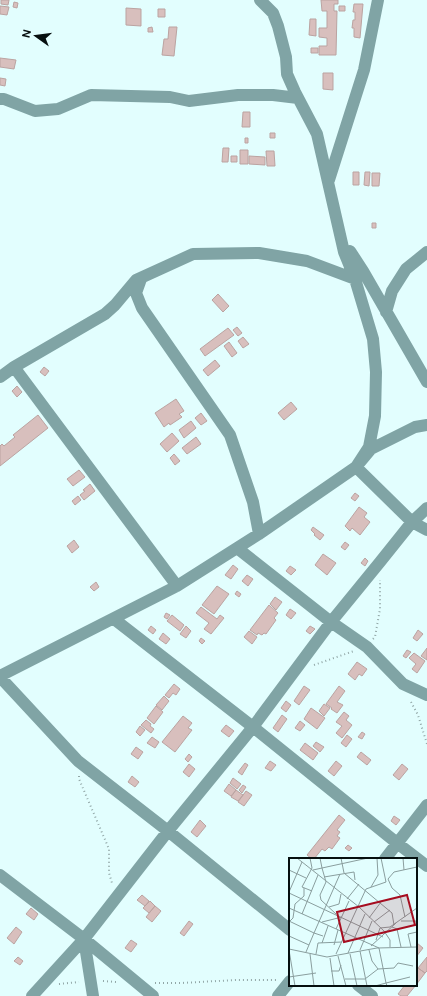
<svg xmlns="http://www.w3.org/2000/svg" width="427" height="996" viewBox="0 0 427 996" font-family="'DM Sans',sans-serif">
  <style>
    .building { fill: #d8bfbd; stroke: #bba3a1 }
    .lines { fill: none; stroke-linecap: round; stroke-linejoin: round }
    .path { stroke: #92a7a7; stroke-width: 2; stroke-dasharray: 1 3; stroke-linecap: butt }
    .minor { stroke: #80a4a5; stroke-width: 12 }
    .inset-road { fill: none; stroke: #8a9e9e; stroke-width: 1 }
    .view { fill: #a60d20; fill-opacity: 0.15; stroke: #a60d20; stroke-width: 2 }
    .inset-edge { fill: none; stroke: #060f0f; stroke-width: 2 }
  </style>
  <rect width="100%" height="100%" fill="#e2fefe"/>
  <path class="building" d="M1 0H9L8 5 1 4Z
    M321 0H338V4H334V11H337L336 55H319V46H327V38L319 37V28H327V11H322Z
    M14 2 18 3 17 8 13 7Z
    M354 4H363L360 38 354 37V28H352L353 20H355V12H353Z
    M0 6 9 7 7 15 0 14Z
    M339 6H345V11H339Z
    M126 8 141 9V26L126 25Z
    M158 9H165V17H158Z
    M310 19H316V36L309 35Z
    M152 27 153 32H148V28Z
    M169 27H177L174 56 162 55 164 39H168Z
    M311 48H318V53H311Z
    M0 58 16 60 14 69 0 67Z
    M323 73H333V90L323 89Z
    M0 78 6 79 5 86 0 85Z
    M243 112H250V127H242Z
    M270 133H275V138H270Z
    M245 138H248V143H245Z
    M223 148H229L228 162H222Z
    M240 150H248V164H240Z
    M266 151H274L275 166H267Z
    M231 156H237V162H231Z
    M249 156 265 157V165L249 164Z
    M353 172H359V185H353Z
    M365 172H370L369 186 364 185Z
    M372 173H380L379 186H372Z
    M372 223H376V228H372Z
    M218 294 229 306 223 312 212 300Z
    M237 327 242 333 238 336 233 330Z
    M228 328 234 335 205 356 200 349Z
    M243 337 249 344 243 348 238 341Z
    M229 342 237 353 232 357 224 346Z
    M215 360 220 366 208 376 203 370Z
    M44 367 49 371 45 376 40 372Z
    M17 386 22 392 17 397 12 391Z
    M176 399 184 411 179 414 182 417 170 425 169 423 164 427 155 413Z
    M291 402 297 409 284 420 278 413Z
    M201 413 207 421 201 425 195 418Z
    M38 415 48 428 0 466V446L2 444 4 446 15 437 13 435Z
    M191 421 196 428 184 438 179 430Z
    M172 433 179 441 167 452 160 444Z
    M196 437 201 444 187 454 182 448Z
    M174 454 180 461 175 465 170 458Z
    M79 470 85 477 73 486 67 479Z
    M90 484 95 491 84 500 80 495 85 491 83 490Z
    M355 493 359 496 355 501 351 498Z
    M78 496 81 500 75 505 72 501Z
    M359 507 367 513 364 517 370 522 360 535 352 528 350 531 345 526Z
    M313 527 324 535 320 540 314 535 315 534 311 530Z
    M74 540 79 547 72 553 67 546Z
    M345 542 349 545 345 550 341 547Z
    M323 554 336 563 327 575 315 565Z
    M365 558 368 561 365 566 361 563Z
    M233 565 238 569 231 579 225 575Z
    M290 566 296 570 291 575 286 571Z
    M247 575 253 579 248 586 242 581Z
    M96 582 99 587 94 591 90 587Z
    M217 586 229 594 214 614 202 605Z
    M237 591 241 594 239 597 235 594Z
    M275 597 282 602 276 610 270 604Z
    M269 605 278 613 274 618 276 620 266 634 264 633 262 635 258 633 257 635 250 630Z
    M201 607 217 619 220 615 224 618 211 634 204 629 209 623 196 613Z
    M290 609 296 613 291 619 286 615Z
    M166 613 170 615 167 619 164 617Z
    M172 615 184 625 180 631 167 621Z
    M151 626 156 630 153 634 148 630Z
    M186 626 191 631 186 638 180 634Z
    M310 626 315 629 310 634 306 631Z
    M418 630 423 634 417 641 413 638Z
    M249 631 257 637 252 644 244 637Z
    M163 633 170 639 166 644 159 639Z
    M201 638 205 641 202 644 199 641Z
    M427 648V660L421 656Z
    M407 650 411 652 406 658 403 656Z
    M414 653 425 661 417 673 412 669 416 664 409 658Z
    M357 662 367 669 362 676 359 674 355 680 348 674Z
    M174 684 180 689 176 695 173 693 169 698 165 695Z
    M304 686 310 690 299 705 294 701Z
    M339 686 345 691 337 702 343 705 337 713 331 709 332 708 326 704Z
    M164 696 169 701 162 710 156 705Z
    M286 701 291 705 286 712 281 708Z
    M324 704 330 708 324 716 319 711Z
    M156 706 163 712 154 724 147 718Z
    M311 708 325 718 317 729 304 719Z
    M344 712 349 716 346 720 352 725 342 738 336 733 342 726 336 722Z
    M282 715 287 719 278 732 273 728Z
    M183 716 192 723 188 728 192 730 175 752 162 742Z
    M146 720 151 724 150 726 154 729 151 733 141 725Z
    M300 721 305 725 300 731 295 728Z
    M226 725 234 731 229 737 221 731Z
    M140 726 145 730 140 736 136 732Z
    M362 732 365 734 362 739 358 737Z
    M347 735 352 739 346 747 341 743Z
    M152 737 159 742 155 748 147 743Z
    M316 742 324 747 320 752 313 746Z
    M305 743 318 753 313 760 300 750Z
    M136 747 143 752 138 759 131 754Z
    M361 752 371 760 367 765 357 757Z
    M189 754 192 757 188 762 185 759Z
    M270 761 276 765 271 771 265 768Z
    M336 761 342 766 334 776 328 771Z
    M245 763 248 765 242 775 238 772Z
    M189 764 195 769 189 777 183 772Z
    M402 764 408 769 399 780 393 775Z
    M132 776 139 782 135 787 128 782Z
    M233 778 241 784 237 789 230 783Z
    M229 784 236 790 231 796 224 791Z
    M243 785 246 787 242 793 239 790Z
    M236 790 243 795 238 801 231 797Z
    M246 791 252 795 244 806 238 802Z
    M339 815 345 820 337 830 340 832 337 836 340 838 332 849 329 847 325 851 322 849 314 859H312L307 855Z
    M394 816 400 820 396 825 391 821Z
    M200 820 206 826 197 837 191 832Z
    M348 845 352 848 349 851 345 848Z
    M142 895 149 901 145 906 137 900Z
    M150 901 155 906 149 913 143 908Z
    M155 906 161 911 152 922 146 917Z
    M31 908 38 914 34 920 26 914Z
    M189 921 193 924 184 936 180 933Z
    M16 927 22 932 14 944 7 938Z
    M131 940 137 944 131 952 125 948Z
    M416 943H417L423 948 416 957Z
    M18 957 23 961 20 965 14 961Z
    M427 957V971L425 973 418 968Z
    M418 968 425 973 416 985V971Z
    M405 985H416L407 996H401L398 994Z"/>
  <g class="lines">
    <path class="path" d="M373 639 375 637 380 609V580
      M314 665 354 651
      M411 702 418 715 427 744
      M79 776V779L109 849V873L112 883
      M103 981 116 982
      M155 983H181L236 980H276
      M59 984 79 982"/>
    <path class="minor" d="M260 0 273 13 278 26 286 57 287 74 295 92 317 134 344 252 355 279 373 339 376 372 375 416 369 447 356 467 412 522 427 530
      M0 99H4L35 111 58 109 91 95 170 97 189 101 238 95H273L298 98
      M329 180 364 70 378 0
      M350 251 363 271 427 382
      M141 279 136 293 142 308 230 435 253 502 259 534
      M386 312 392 291 406 269 427 252
      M14 367 177 586
      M0 377 14 367 105 314 115 305 136 280 193 254 259 253 307 261 355 279
      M237 548 331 622 367 647 403 684 427 695
      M114 619 253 727 397 843 427 866
      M0 676 177 586 259 534 356 467 371 449 415 427 427 425
      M0 677 78 761 168 831 290 930
      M385 859 427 805
      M0 875 84 939 153 996
      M84 939 93 996
      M358 985 372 996
      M32 996 84 939 168 831 253 727 331 622 380 562 412 522 427 508
      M278 996 290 981"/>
  </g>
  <g transform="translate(289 858)">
    <rect width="128" height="128" fill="#e2fefe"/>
    <path class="inset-road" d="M8 0 70 49 95 73 101 82V89M21 0 23 10 13 29 23 33M52 0 55 15 103 55 105 67M114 0 115 12M0 12 17 20M24 12 33 10 31 0M35 19 65 14 66 22M99 21 103 30 111 37 116 59M99 21 105 14 128 9M82 29 89 17 88 0M0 34 13 4M0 35 94 79M58 41 70 26M40 49 50 46 52 36M0 50 90 90 97 125 86 128M13 56 29 17M47 56 32 42 31 37 37 24 33 10 79 0M80 60 92 44M0 63 25 75 51 16M1 63 4 60 6 46 15 38V30M112 63H127L128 74M33 64 53 59M85 64 101 52M103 69 108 71 112 89M47 71 60 43M0 78 20 87M87 82 91 70 101 69 128 50M33 85 39 68M45 87 49 72M82 88 107 65M122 89 119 76 128 74M0 91 38 99 88 90 128 89M0 92 6 128M71 92 83 63M80 92 83 103 89 111M71 93 78 128M17 94 25 75 34 78M59 95 76 56M21 96 25 128M27 96 29 85 53 84M47 96 77 31 97 24 92 0M61 96 68 128M49 98 57 128M41 100 45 128M42 113H50L52 107M0 119 27 115M56 121H76L89 111 105 110 109 105 124 108M98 128 97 125 121 119"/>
    <path class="view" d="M118 37 126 67 55 84 48 54Z"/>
    <rect width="128" height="128" class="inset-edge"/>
  </g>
  <g transform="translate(36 36) rotate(284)" stroke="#e2fefe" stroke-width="3" paint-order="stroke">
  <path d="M0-3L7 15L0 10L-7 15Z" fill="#060f0f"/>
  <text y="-6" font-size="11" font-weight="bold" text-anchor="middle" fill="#060f0f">N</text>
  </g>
</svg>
